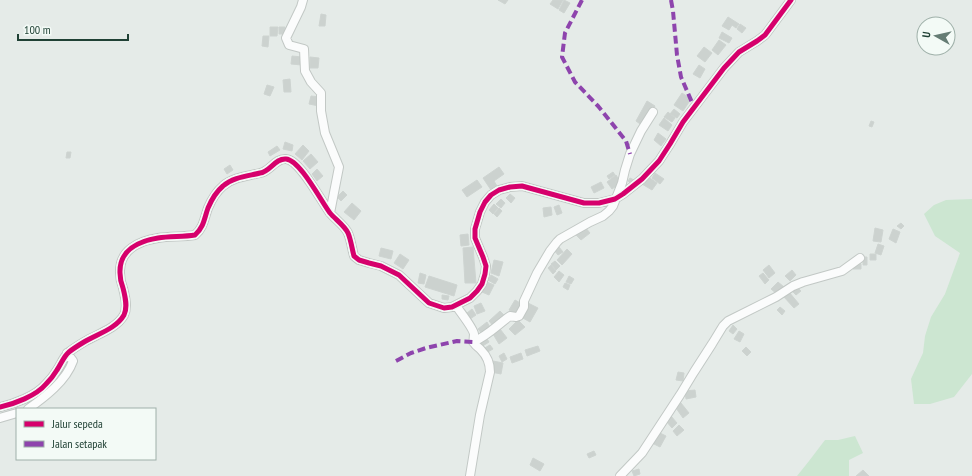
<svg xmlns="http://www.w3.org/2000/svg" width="972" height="476" viewBox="0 0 972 476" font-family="'PT Sans Narrow',sans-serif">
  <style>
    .green { fill: #cce6d1 }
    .building { fill: #ccd2cf; stroke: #ced4d1 }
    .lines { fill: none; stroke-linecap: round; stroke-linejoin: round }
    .minor-casing { stroke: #c2c8c5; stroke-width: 10 }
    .minor { stroke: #fbfcfc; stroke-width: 8 }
    .quiet { stroke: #8e44ad; stroke-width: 4; stroke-dasharray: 8 4; stroke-linecap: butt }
    .cycleway-casing { stroke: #f3faf6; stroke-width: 8 }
    .cycleway { stroke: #d6006c; stroke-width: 5 }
  </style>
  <rect width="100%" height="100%" fill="#e5ebe8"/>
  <path class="green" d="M972 199V374L954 397 930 404H914L911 379 923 353 925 336 931 317 945 294 960 253 935 236 924 214 934 205 946 200Z
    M855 436 863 453 849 460V476H797L809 461 825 440H838Z"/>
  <path class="building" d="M498 0H508L505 4Z
    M553 0H563L558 9 550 4Z
    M564 0 570 3 564 13 559 10Z
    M321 14 326 15 325 26H319Z
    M728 17 739 24 736 28 732 25 729 30 722 26Z
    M740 24 746 28 742 33 737 29Z
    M270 27H278L277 36H270Z
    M279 27H285L284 34H279Z
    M722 32 732 38 729 43 719 38Z
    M263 36H269L268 47 262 46Z
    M719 40 726 45 718 55 712 50Z
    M704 47 712 53 705 62 697 56Z
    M292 56 302 57V65L291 64Z
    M310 57 319 58 318 68H310Z
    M699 65 705 69 700 78 693 74Z
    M290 79 291 92H284L283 80Z
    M267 85 274 87 270 96 264 94Z
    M682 93 691 99 683 111 674 105Z
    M311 96 321 97 319 106 309 104Z
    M647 101 655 106 643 126 636 121Z
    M674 109 680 114 677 118 670 114Z
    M668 112 675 118 672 122 664 117Z
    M664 118 672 125 668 131 659 125Z
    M871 121 874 122 872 127 869 126Z
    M658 133 666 139 661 146 654 140Z
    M285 142 293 145 292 151 283 149Z
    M303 145 309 151 302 160 295 154Z
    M277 146 280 150 270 156 268 152Z
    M67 152H71L70 158H66Z
    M311 154 318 162 310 169 303 161Z
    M230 165 233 170 227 174 224 169Z
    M499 167 504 174 494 181 497 186 491 190 483 178Z
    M317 169 323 176 317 181 312 174Z
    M613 172 615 175 609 179 607 176Z
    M655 173 664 179 660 184 652 178Z
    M616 175 621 183 612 189 607 182Z
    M647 176 657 183 652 190 642 184Z
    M630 178 634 180 631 184 628 181Z
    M477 180 482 187 467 197 462 190Z
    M601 182 604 188 594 193 591 187Z
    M343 191 347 195 341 201 337 197Z
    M510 194 515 198 511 203 506 198Z
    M501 199 505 203 501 208 496 204Z
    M352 203 361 211 354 220 344 212Z
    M494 204 498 208 493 214 489 210Z
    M559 205 562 213 557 215 554 207Z
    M551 207 552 215 544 217 543 208Z
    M499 208 502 211 497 217 494 214Z
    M901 223 904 226 901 229 897 226Z
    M585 227 590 233 581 240 576 235Z
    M875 228 883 230 881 242 873 241Z
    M893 229 900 232 896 243 889 239Z
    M468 234 469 245 461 246 460 235Z
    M878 244 884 246 881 255 875 253Z
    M473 247 476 283H465L463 248Z
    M559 247 563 252 558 255 554 250Z
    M381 248 393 251 391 259 379 256Z
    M567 249 572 254 562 265 557 260Z
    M400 254 409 260 403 269 394 263Z
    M870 254H876V260H870Z
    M863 257H867V265H863Z
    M494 260 503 262 499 276 491 273Z
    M555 261 560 266 556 270 551 264Z
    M853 264H861V269H853Z
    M551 265 556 271 553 274 548 268Z
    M769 265 775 273 769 278 763 270Z
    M792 270 796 275 790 281 785 276Z
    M559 271 564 275 559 282 554 277Z
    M420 273 426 275 424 284 418 283Z
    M763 273 769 280 765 284 759 276Z
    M491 275 498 279 495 284 488 280Z
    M429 276 457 285 454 296 425 287Z
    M569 276 574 279 571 284 566 282Z
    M487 282 494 285 489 295 482 292Z
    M778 282 784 287 777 294 771 289Z
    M565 283 570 285 568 290 563 287Z
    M797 287 801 291 796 295 792 291Z
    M789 292 799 304 794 308 784 297Z
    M442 295 449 296 448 300 442 299Z
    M515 300 522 304 516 314 509 310Z
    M481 303 485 311 477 314 474 306Z
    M528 303 538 308 530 322 521 317Z
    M780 307 785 311 782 315 777 310Z
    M472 309 476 315 470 319 467 313Z
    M500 311 505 316 494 327 489 321Z
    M518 320 525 327 515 335 509 329Z
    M487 322 491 329 483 335 478 329Z
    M733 325 737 329 733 334 729 331Z
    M500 329 507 338 499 344 493 334Z
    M739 331 744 334 740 342 734 339Z
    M486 337 489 342 481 347 478 342Z
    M490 345 493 349 486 353 483 349Z
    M538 346 540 351 527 356 525 350Z
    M746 347 751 352 747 356 742 351Z
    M504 353 507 359 502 362 499 356Z
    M521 353 523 359 512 363 510 357Z
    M493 361 503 363 501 374 491 372Z
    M678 372 684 373 683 381 676 380Z
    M695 390 696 397 686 399 685 391Z
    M681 403 689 413 683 418 676 408Z
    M671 416 677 423 672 428 666 421Z
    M679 425 684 430 677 436 673 431Z
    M658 432 666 436 660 447 652 443Z
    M594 451 596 455 589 458 587 454Z
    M533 458 544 464 540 471 530 465Z
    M639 469 640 474 634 476 632 471Z
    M863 470 869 476H856Z"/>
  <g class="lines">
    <defs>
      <path id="minor" d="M303 0 301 7 286 38 289 45 304 49 305 71 311 82 321 93V111L325 133 339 167 330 213
        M452 307H457C461 313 473 328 474 334 474 337 473 340 474 343 476 346 478 347 481 350 487 356 490 364 490 372L480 415 470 476
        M473 342C489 335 497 325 510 316L516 317 519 316 524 307V301L537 273 550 251 557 242 560 239 590 222 603 216 609 211 613 206 622 183 625 170 630 154 641 131 653 112
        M0 407C14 404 36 396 46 384 50 380 54 375 57 370 61 364 64 356 69 352 74 348 79 345 84 342 97 334 116 329 124 315 128 307 125 296 123 288 121 283 120 278 120 273 119 250 139 241 158 238 170 236 183 237 195 235 204 227 204 219 208 208 211 201 217 191 223 186 233 177 248 176 260 173 270 172 275 158 286 159 300 160 321 201 330 213 335 219 345 226 348 233 351 240 352 249 354 256L359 260 369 263 381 266 399 275 429 303 444 308 452 307 470 298 477 291 482 284 485 274 486 266 483 257 475 238V229L480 212 485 202 491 195 499 190 510 187 522 186 584 203H599L615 199 623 194 642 179 659 161 670 144 683 122 724 68 739 52 757 41 765 35 791 0
        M28 409C45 397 66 381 73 361L67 353
        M0 418 17 413
        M620 476 642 453 680 395 694 372 712 344 723 326 728 321 776 297 793 286 803 282 842 271 860 258"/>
    </defs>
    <use href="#minor" class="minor-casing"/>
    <use href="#minor" class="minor"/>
    <path class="quiet" d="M582 0 565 33 562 57 575 82 598 106 626 141 630 154
      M671 0 673 11 677 55 681 77 694 107
      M396 361 411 353 426 348 457 341 473 342"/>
    <defs>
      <path id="cycleway" d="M0 407C14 404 36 396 46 384 50 380 54 375 57 370 61 364 64 356 69 352 74 348 79 345 84 342 97 334 116 329 124 315 128 307 125 296 123 288 121 283 120 278 120 273 119 250 139 241 158 238 170 236 183 237 195 235 204 227 204 219 208 208 211 201 217 191 223 186 233 177 248 176 260 173 270 172 275 158 286 159 300 160 321 201 330 213 335 219 345 226 348 233 351 240 352 249 354 256L359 260 369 263 381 266 399 275 429 303 444 308 452 307 470 298 477 291 482 284 485 274 486 266 483 257 475 238V229L480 212 485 202 491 195 499 190 510 187 522 186 584 203H599L615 199 623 194 642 179 659 161 670 144 683 122 724 68 739 52 757 41 765 35 791 0"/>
    </defs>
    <use href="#cycleway" class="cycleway-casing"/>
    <use href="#cycleway" class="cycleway"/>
  </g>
  <rect x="16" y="408" width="140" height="52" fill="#f3faf6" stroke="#9fb0a9"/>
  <rect x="24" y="421" width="20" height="6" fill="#d6006c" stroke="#9fb0a9"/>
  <text x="52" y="428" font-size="12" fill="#204135">Jalur sepeda</text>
  <rect x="24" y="441" width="20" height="6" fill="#8e44ad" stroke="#9fb0a9"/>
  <text x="52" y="448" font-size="12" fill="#204135">Jalan setapak</text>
  <g transform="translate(936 36) rotate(278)"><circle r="19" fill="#f3faf6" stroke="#9fb0a9"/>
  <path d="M0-3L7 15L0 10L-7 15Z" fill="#657c74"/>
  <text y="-6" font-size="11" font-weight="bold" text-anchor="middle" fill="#204135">U</text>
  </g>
  <path d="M18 34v6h110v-6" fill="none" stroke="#204135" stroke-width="2"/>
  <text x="24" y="34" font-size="12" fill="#204135" stroke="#f3faf6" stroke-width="3" paint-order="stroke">100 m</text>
</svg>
